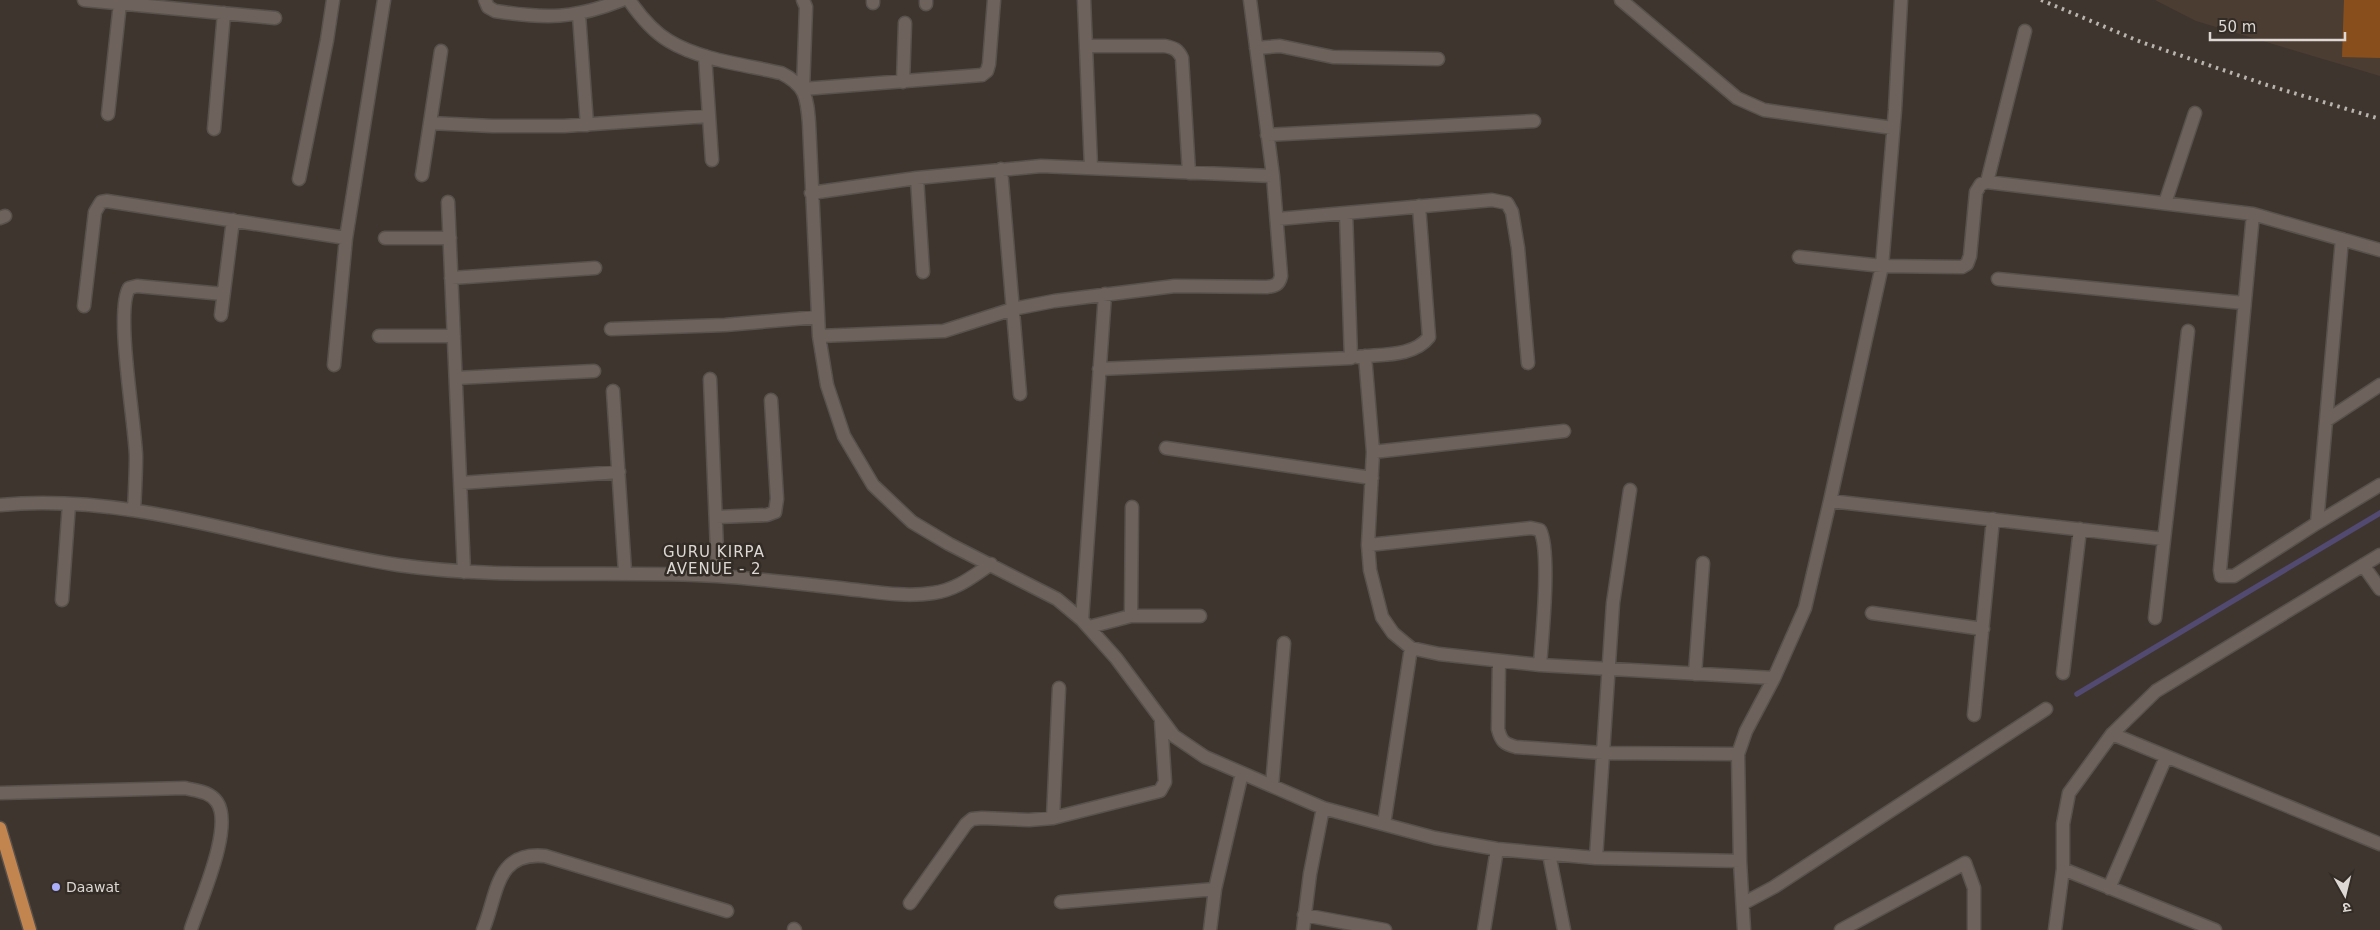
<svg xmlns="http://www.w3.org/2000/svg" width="2380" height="930" viewBox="0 0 2380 930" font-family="'DejaVu Sans','Noto Sans Devanagari',sans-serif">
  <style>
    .built { fill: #4c3d33 }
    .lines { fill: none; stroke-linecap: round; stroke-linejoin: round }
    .stream { stroke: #524a71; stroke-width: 5.5 }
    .building { fill: #884f1c }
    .minor-casing { stroke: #58514c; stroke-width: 15 }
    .major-casing { stroke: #58514c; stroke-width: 15 }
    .minor { stroke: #6d635c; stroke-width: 12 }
    .major { stroke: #c3854f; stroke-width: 12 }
    .rail { stroke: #bab4af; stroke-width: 4; stroke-dasharray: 2.5 5; stroke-linecap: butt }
    .poi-dot { fill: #abaffb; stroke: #332b25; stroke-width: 2 }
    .labels { text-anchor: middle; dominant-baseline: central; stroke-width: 5; stroke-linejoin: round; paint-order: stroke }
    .poi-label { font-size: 14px; fill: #ddd8d4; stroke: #332b25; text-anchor: start }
    .neighbourhood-label { font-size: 15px; letter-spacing: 1px; fill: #ddd8d4; stroke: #332b25 }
  </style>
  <rect width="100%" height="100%" fill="#3e352f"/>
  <path class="built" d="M2155 0H2380V76L2196 21Z"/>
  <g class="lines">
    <path class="stream" d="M2077 694 2380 513"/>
  </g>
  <path class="building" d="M2344 0H2380V58L2342 57Z"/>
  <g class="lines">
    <defs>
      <path id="minor" d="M84 0 275 18
        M485 0 488 7 495 11C545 19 575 19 622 0
        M629 0C640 16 652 31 669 41 700 60 746 65 781 73 806 85 807 98 809 123L819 336 827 385 844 436 873 485 912 522 949 544 1057 599 1082 620 1116 658 1174 736 1205 757 1323 808 1435 838 1497 849 1596 858 1740 861
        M803 0 806 7 803 89 982 75 987 71 989 64 994 0
        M1084 0 1091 167
        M1250 0 1273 176
        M1621 0 1737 98 1764 110 1893 128
        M873 3V0
        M926 4V0
        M579 15 587 125
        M1086 46H1165C1175 48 1178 50 1182 58L1189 173
        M1256 48 1280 46 1333 57 1438 59
        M705 56 712 160
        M903 82 905 23
        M108 114 120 3
        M430 123 492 126H564L709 116
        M214 129 224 13
        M1267 135 1534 121
        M1001 169 1020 394
        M422 175 441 51
        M917 178 923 272
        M299 179 327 40 333 0
        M1987 182 2025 31
        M811 193 917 178 1041 166 1273 176 1281 276C1279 285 1275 286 1267 287L1175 286 1054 301 1013 309 944 331 819 336
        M448 202 464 572
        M2165 203 2195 113
        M2253 214 2380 250
        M0 218 5 216
        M1278 219 1492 200 1507 203 1512 212 1518 248 1528 363
        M385 238H450
        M1799 257 1882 266 1962 267 1967 264 1970 256 1976 192 1981 184 1987 182 2253 214 2220 570 2221 576H2234L2317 523 2342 239
        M451 278 595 268
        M1998 279 2244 303
        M84 306 95 212 101 202 107 201 346 238
        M221 315 233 220
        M611 329 725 325 818 317
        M379 336H454
        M1365 356 1373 452 1368 545 1370 570 1382 617 1393 633 1411 648
        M1358 357C1381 354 1414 357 1429 337L1419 206
        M334 365 346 238 384 0
        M1099 369 1351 358 1346 213
        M456 378 594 371
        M710 379 718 576
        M613 391 625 572
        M2327 420 2380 385
        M1166 448 1372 478
        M1373 452 1564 431
        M461 483 619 472
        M1830 501 2164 539
        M0 505C135 492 266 545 398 565 503 580 611 570 717 576 764 579 811 585 857 590 882 593 908 597 933 593 956 590 972 577 991 564
        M134 510C135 492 136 474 136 456 135 422 115 312 129 288L137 286 223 294
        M717 517 767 515 775 512 777 499 771 400
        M2317 523 2380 485
        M1368 545 1531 528 1540 530C1551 552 1542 637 1540 665
        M2363 565 2380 589
        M62 600 69 504
        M1872 613 1983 629
        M1131 616 1132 507
        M2155 618 2188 331
        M1082 620 1105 294
        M1089 627 1131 616H1200
        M1499 661 1498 729C1501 741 1504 744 1516 747L1603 753 1738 754
        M2063 673 2080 529
        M1695 674 1703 563
        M1974 715 1993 519
        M2112 734 2380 844
        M1272 786 1284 643
        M0 793 185 788C197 791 209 791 217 802 234 827 200 901 191 929
        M1053 818 1059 688
        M1384 824 1411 648 1439 654 1540 665 1774 678
        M1549 854 1564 930
        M1596 858 1613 603 1630 490
        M2063 869 2215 930
        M2109 888 2166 757
        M1061 902 1215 889
        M910 903 966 824 972 819 982 818 1029 820 1053 818 1160 791 1165 782 1161 720
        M1744 903 1774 887 2046 709
        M1304 915 1385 930
        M794 929 795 930
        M483 930C498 894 495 851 545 856L727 911
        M1210 930 1215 889 1242 773
        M1303 930 1310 874 1323 808
        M1484 930 1497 849
        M1744 930 1740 861 1738 754 1746 731 1774 678 1805 608 1830 501 1882 266 1895 110 1901 0
        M1841 930 1965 863 1974 888V930
        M2055 930 2063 869V824L2069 793 2112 734 2156 691 2380 555"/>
      <path id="major" d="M0 828 30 930"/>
    </defs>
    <use href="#minor" class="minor-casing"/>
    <use href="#major" class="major-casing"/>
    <use href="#minor" class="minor"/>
    <use href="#major" class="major"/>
    <path class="rail" d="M2041 0 2141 42 2267 85 2380 119"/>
  </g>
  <circle class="poi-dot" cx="56" cy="887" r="5"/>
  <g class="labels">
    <g class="poi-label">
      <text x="66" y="887">Daawat</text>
    </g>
    <g class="neighbourhood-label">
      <text x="714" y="552">GURU KIRPA<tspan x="714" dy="17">AVENUE - 2</tspan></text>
    </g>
  </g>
  <g transform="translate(2345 895) rotate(172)" stroke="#332b25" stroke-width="4" paint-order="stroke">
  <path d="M0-4L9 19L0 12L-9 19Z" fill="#ddd8d4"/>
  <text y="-8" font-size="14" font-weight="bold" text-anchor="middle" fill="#ddd8d4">उ</text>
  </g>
  <path d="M2210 32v8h135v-8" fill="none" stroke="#ddd8d4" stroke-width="2.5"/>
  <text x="2218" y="32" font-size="15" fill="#ddd8d4" stroke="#332b25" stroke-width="4" paint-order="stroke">50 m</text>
</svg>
